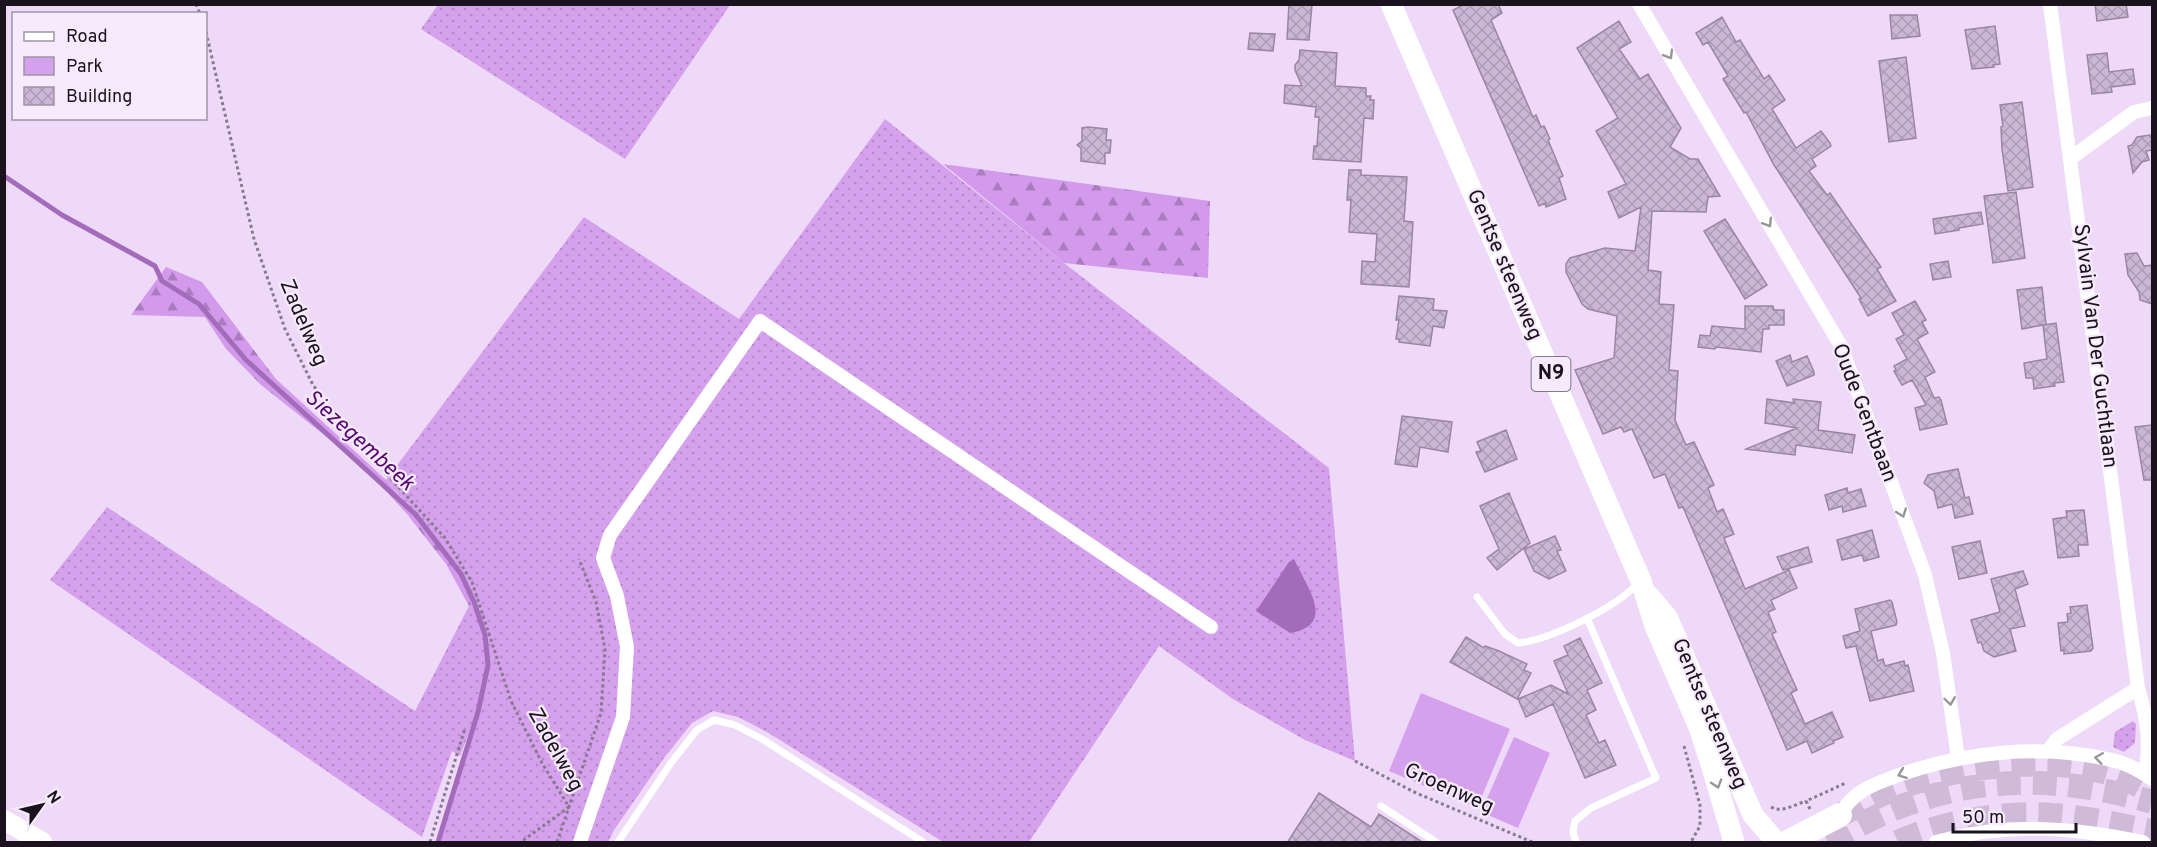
<svg xmlns="http://www.w3.org/2000/svg" width="2157" height="847" viewBox="0 0 2157 847" font-family="Overpass,sans-serif">
  <style>
    .green { fill: url(#green-dots) }
    .forest { fill: url(#forest-firs) }
    .pitch { fill: #d5a0ec }
    .water { fill: #a36cbb }
    .lines { fill: none; stroke-linecap: round; stroke-linejoin: round }
    .stream { stroke: #a36cbb; stroke-width: 5 }
    .building { fill: url(#building-cross-hatch); stroke: #9a86a3; stroke-width: 1.5 }
    .highway-tunnel { stroke: #cfbbd8; stroke-width: 24; stroke-dasharray: 24 12; stroke-linecap: butt }
    .path { stroke: #88798e; stroke-width: 3; stroke-dasharray: 3 3; stroke-linecap: butt }
    .lane { stroke: #fff; stroke-width: 7 }
    .street { stroke: #fff; stroke-width: 14 }
    .secondary { stroke: #fff; stroke-width: 20 }
    .primary { stroke: #fff; stroke-width: 21 }
    .highway { stroke: #fff; stroke-width: 24 }
    .oneway { stroke: #989599 }
    .labels { text-anchor: middle; dominant-baseline: central; stroke-width: 4.5; stroke-linejoin: round; paint-order: stroke }
    .shield { fill: #f7eafd; stroke: #5c5460; stroke-width: 1.5 }
    .shield-label { font-size: 20px; font-weight: bold; fill: #1a131d }
    .street-label { font-size: 21px; fill: #1a131d; stroke: #f7eafd }
    .water-label { font-size: 22px; font-style: italic; fill: #55086e; stroke: #f7eafd }
  </style>
  <defs>
    <pattern id="green-dots" width="8" height="8" patternUnits="userSpaceOnUse" patternTransform="scale(1.5)"><rect width="8" height="8" fill="#d5a0ec"/><path d="M2 2h.1M6 6h.1" fill="none" stroke="#b689ca" stroke-width="1.8" stroke-linecap="round"/></pattern>
    <pattern id="forest-firs" width="22" height="20" patternUnits="userSpaceOnUse" patternTransform="scale(1.5)"><rect width="22" height="20" fill="#d39aec"/><path d="M5 1l3.5 6h-7zM16 11l3.5 6h-7z" fill="#aa7cbf"/></pattern>
    <pattern id="building-cross-hatch" width="8" height="8" patternUnits="userSpaceOnUse" patternTransform="scale(1.5)"><rect width="8" height="8" fill="#cbb6d5"/><path d="M0 0l8 8M0 8l8-8" fill="none" stroke="#ae9cb6"/></pattern>
  </defs>
  <rect width="100%" height="100%" fill="#efd9f9"/>
  <path class="green" d="M438 5V4L730 5 625 159 421 29Z
    M885 119 1064 263 1329 468 1355 761 1305 740 1233 699 1159 646 1029 842H943L767 732 738 717 713 711 692 723 664 758 614 830 608 842H438L478 709 460 756 452 751 422 837 50 580 107 507 415 711 469 606 474 602C452 554 420 519 386 480L584 217 739 319Z
    M2133 721 2136 724 2135 743 2124 752 2113 747 2115 732Z"/>
  <path class="forest" d="M943 164 1210 201 1208 278 1064 263Z
    M166 267 202 282 276 379 386 480 441 545 461 574 474 602 469 606 446 564 407 514 361 464 261 385 226 349 205 317 131 315Z"/>
  <path class="pitch" d="M1421 693 1510 729 1477 808 1389 771Z
    M1514 737 1550 753 1518 828 1481 812Z"/>
  <path class="water" d="M1294 559C1306 586 1338 625 1290 633L1256 611 1289 562Z"/>
  <g class="lines">
    <path class="stream" d="M4 176 62 215 155 266 162 281 199 304 246 360 416 515 461 574 474 602 485 635 488 665 478 712 438 842"/>
  </g>
  <path class="building" d="M1289 4H1312L1309 40 1287 39Z
    M1465 4H1498L1502 13 1491 20 1533 117 1536 115 1541 127 1544 126 1550 139 1548 140 1563 176 1559 178 1566 199 1546 207 1545 203 1539 206 1453 10Z
    M2095 4H2126L2128 17 2097 21Z
    M1890 15H1917L1920 36 1892 39Z
    M1722 17 1736 42 1740 40 1764 79 1769 75 1785 100 1772 109 1796 148 1821 131 1830 143 1831 146 1812 159 1816 166 1809 171 1827 195 1830 193 1881 267 1877 269 1896 301 1868 316 1859 299 1861 298 1774 165 1746 112 1744 113 1728 87 1723 79 1728 76 1708 42 1703 45 1696 33Z
    M1619 21 1631 42 1619 49 1640 79 1648 74 1681 128 1670 147 1690 159H1698L1720 196 1708 197 1706 212 1652 211 1648 270 1661 272 1659 304 1674 305 1669 370 1678 371 1675 420 1686 445 1694 442 1714 485 1708 488 1717 512 1723 509 1734 534 1724 538 1745 589 1789 570 1797 588 1771 600 1775 609 1768 612 1776 632 1772 634 1797 690 1791 693 1805 724 1832 712 1843 737 1833 741 1834 743 1812 753 1807 741 1787 750 1683 507 1679 508 1665 474 1654 478 1632 429 1624 432 1621 427 1603 434 1575 370 1614 358 1617 316 1588 309 1582 304 1566 272V264L1570 258 1605 248 1635 251 1641 207 1619 218 1608 192 1626 184 1596 131 1618 118 1577 48Z
    M1995 26 2000 64 1993 65 1994 67 1972 69 1965 30Z
    M1250 33 1275 34 1273 51 1248 49Z
    M1300 50 1337 53 1335 86 1366 88V96H1371L1370 100H1374L1373 119 1364 118 1361 162 1313 159 1314 146H1317L1319 117H1315L1316 107 1284 103 1285 85 1302 86 1295 70V65L1299 60Z
    M2107 53 2109 72 2133 69 2135 84 2111 87 2112 92 2092 94 2087 55Z
    M1906 57 1916 138 1889 142 1879 61Z
    M2022 102 2033 187 2008 191 2002 149 2001 127 2003 126 2000 105Z
    M1088 127 1107 129 1106 140H1111L1110 153H1105V164L1081 161V148L1077 145 1082 141V128Z
    M2150 135V137H2152V150L2146 151 2149 160 2142 162 2133 173 2128 146 2132 145 2137 137Z
    M1349 170H1361V175L1407 177 1404 221 1413 222 1409 287 1361 284 1362 261 1375 262 1377 234 1349 232 1351 200H1347Z
    M2016 192 2025 258 1993 263 1984 196Z
    M1981 212 1983 224 1959 228V230L1935 234 1933 219Z
    M1725 219 1767 285 1745 299 1704 231Z
    M2137 253 2144 266 2152 265V304L2140 300 2139 292 2128 275 2125 254Z
    M1948 261 1951 277 1933 280 1930 264Z
    M2042 287 2046 324 2044 325 2056 323 2064 382 2054 383 2055 386 2034 389 2033 378H2026L2024 363 2047 359 2043 325 2022 329 2017 290Z
    M1399 296 1434 299 1433 310 1447 311 1444 328 1433 326 1430 346 1399 342V339H1396L1399 320H1396Z
    M1915 301 1926 320 1922 322 1928 333 1917 339 1935 372 1925 377 1934 398 1939 397 1941 400 1947 424 1920 430 1915 408 1926 405 1912 380 1902 385 1894 371 1896 370 1894 366 1907 359 1896 339 1904 335 1892 313Z
    M1745 306H1773L1774 310H1784V325H1769V329H1763L1761 352 1716 347 1715 349 1698 347 1700 335 1710 336 1712 326 1745 329Z
    M1790 355 1792 362 1807 356 1814 372V375L1787 386 1776 361Z
    M1767 399 1794 403 1793 399 1821 402 1818 430 1855 435 1852 453 1796 445 1795 455 1746 449 1797 428 1765 423Z
    M1402 416 1452 422 1448 452 1420 447 1417 467 1395 464Z
    M2152 425V480H2144L2135 427Z
    M1506 430 1517 459 1485 472 1476 452 1481 451 1477 442Z
    M1958 469 1965 498 1969 497 1973 514 1955 518 1952 504 1938 508 1934 491 1924 483 1928 475Z
    M1847 488 1848 493 1861 489 1866 506 1843 512 1842 506 1829 510 1825 495Z
    M1509 493 1530 543 1497 570 1487 558 1499 549 1480 506Z
    M2084 510 2088 545H2078L2079 556 2058 558 2053 519 2067 517 2066 511Z
    M1872 530 1879 557 1864 561 1862 555 1842 560 1837 540Z
    M1555 536 1561 550 1557 551 1566 571 1549 579 1534 571 1524 549Z
    M1980 541 1987 573 1959 579 1952 547Z
    M1808 547 1812 562 1783 570 1777 557Z
    M2023 571 2028 584 2015 589 2025 626 2010 629 2016 651 1994 657 1984 651 1981 642 1978 643 1971 620 2000 612 1991 579Z
    M1890 600 1892 602 1897 622 1896 625 1871 631 1878 661 1883 659 1885 666 1904 661 1905 666 1908 665 1914 691 1870 701 1856 646 1846 648 1843 636 1860 631 1855 609Z
    M2087 605 2093 648 2091 651 2064 654V650L2061 651 2058 623 2068 622 2067 614 2071 613 2070 607Z
    M1466 637 1484 648 1485 646 1499 651 1527 664 1524 670 1531 673 1517 699 1450 662Z
    M1580 638 1602 683 1587 690 1596 710 1586 715 1599 743 1605 740 1616 765 1585 778 1553 704 1526 717 1518 699 1551 685 1568 694 1554 661 1568 655 1564 646Z
    M1319 793 1371 827 1379 814 1424 843H1287Z"/>
  <g class="lines">
    <path class="highway-tunnel" d="M1840 815C1859 806 1878 795 1898 788 1964 764 2081 750 2143 788
      M1828 842C1845 833 1862 823 1880 815 1971 774 2059 775 2152 802
      M1898 842C1941 822 2005 811 2052 815 2086 817 2119 825 2152 831"/>
    <path class="path" d="M196 4 200 14
      M206 32 254 239 285 329 313 385 350 434 445 538 472 582 511 701 542 763 569 807 521 842
      M1684 746 1700 805V826L1691 842
      M1355 761 1414 792 1532 842
      M1771 807C1782 813 1794 805 1806 801
      M1810 809 1806 801 1846 783
      M430 842 465 728
      M557 842 601 713 605 649 596 602 579 559"/>
    <path class="lane" d="M1477 597 1505 634 1518 643C1550 640 1617 607 1638 583
      M1381 806 1436 842
      M618 842 671 763 697 730 714 720 735 725 762 739 923 842
      M1576 842 1573 832 1575 821 1591 808 1656 778 1587 618"/>
    <path class="street" d="M1639 4 1841 346 1925 575 1943 653 1958 758
      M2050 4 2138 688C2147 718 2151 743 2145 774
      M2071 158 2134 112 2152 108
      M2047 752 2057 739 2138 688
      M1840 815C1853 791 1874 784 1899 775 1965 752 2038 744 2107 759 2124 762 2138 769 2152 779
      M580 842 623 717 627 647 617 596 603 558 610 535 760 321 1211 627
      M1936 842C2008 822 2071 827 2143 842"/>
    <path class="secondary" d="M4 820 42 842"/>
    <path class="primary" d="M1391 4 1641 581 1655 626 1699 727 1711 764 1734 842
      M1650 597 1667 617 1753 815 1772 837"/>
    <path class="highway" d="M1788 842 1840 815"/>
  </g>
  <defs><path id="oneway-chevron" d="M-2-3.5L2.5 0L-2 3.5" fill="none" stroke-width="1.6" stroke-linecap="round" stroke-linejoin="round" transform="scale(1.5)"/></defs>
  <g class="oneway">
    <use href="#oneway-chevron" transform="translate(1669 55) rotate(59)"/>
    <use href="#oneway-chevron" transform="translate(1768 223) rotate(59)"/>
    <use href="#oneway-chevron" transform="translate(1902 513) rotate(70)"/>
    <use href="#oneway-chevron" transform="translate(1950 701) rotate(82)"/>
    <use href="#oneway-chevron" transform="translate(2099 758) rotate(-172)"/>
    <use href="#oneway-chevron" transform="translate(1902 774) rotate(160)"/>
    <use href="#oneway-chevron" transform="translate(1717 784) rotate(73)"/>
  </g>
  <g class="labels">
    <rect class="shield" x="1531.5" y="357" width="39" height="34" rx="4.5"/>
    <g class="shield-label">
      <text x="1551" y="374">N9</text>
    </g>
    <g class="street-label">
      <text transform="translate(1504 265) rotate(67)">Gentse steenweg</text>
      <text transform="translate(303 323) rotate(67)">Zadelweg</text>
      <text transform="translate(2095 346) rotate(83)">Sylvain Van Der Guchtlaan</text>
      <text transform="translate(1864 413) rotate(69)">Oude Gentbaan</text>
      <text transform="translate(1709 714) rotate(67)">Gentse steenweg</text>
      <text transform="translate(555 750) rotate(61)">Zadelweg</text>
      <text transform="translate(1449 789) rotate(24)">Groenweg</text>
    </g>
    <g class="water-label">
      <text transform="translate(359 441) rotate(42)">Siezegembeek</text>
    </g>
  </g>
  <rect width="2157" height="847" fill="none" stroke="#1a131d" stroke-width="12"/>
  <rect x="12" y="12" width="195" height="108" fill="#f7eafd" stroke="#9f94a3" stroke-width="1.5"/>
  <rect x="24" y="32" width="30" height="9" fill="#ffffff" stroke="#9f94a3" stroke-width="1.5"/>
  <text x="66" y="42" font-size="18" fill="#1a131d">Road</text>
  <rect x="24" y="57" width="30" height="18" fill="#d5a0ec" stroke="#9f94a3" stroke-width="1.5"/>
  <text x="66" y="72" font-size="18" fill="#1a131d">Park</text>
  <rect x="24" y="87" width="30" height="18" fill="url(#building-cross-hatch)" stroke="#9f94a3" stroke-width="1.5"/>
  <text x="66" y="102" font-size="18" fill="#1a131d">Building</text>
  <g transform="translate(42 805) rotate(56)" stroke="#f7eafd" stroke-width="4.5" paint-order="stroke">
  <path d="M0-4.5L10 22L0 15L-10 22Z" fill="#1a131d"/>
  <text y="-9" font-size="16" font-weight="bold" text-anchor="middle" fill="#1a131d">N</text>
  </g>
  <path d="M1953 823v9h123v-9" fill="none" stroke="#1a131d" stroke-width="3"/>
  <text x="1962" y="823" font-size="18" fill="#1a131d" stroke="#f7eafd" stroke-width="4.5" paint-order="stroke">50 m</text>
</svg>
